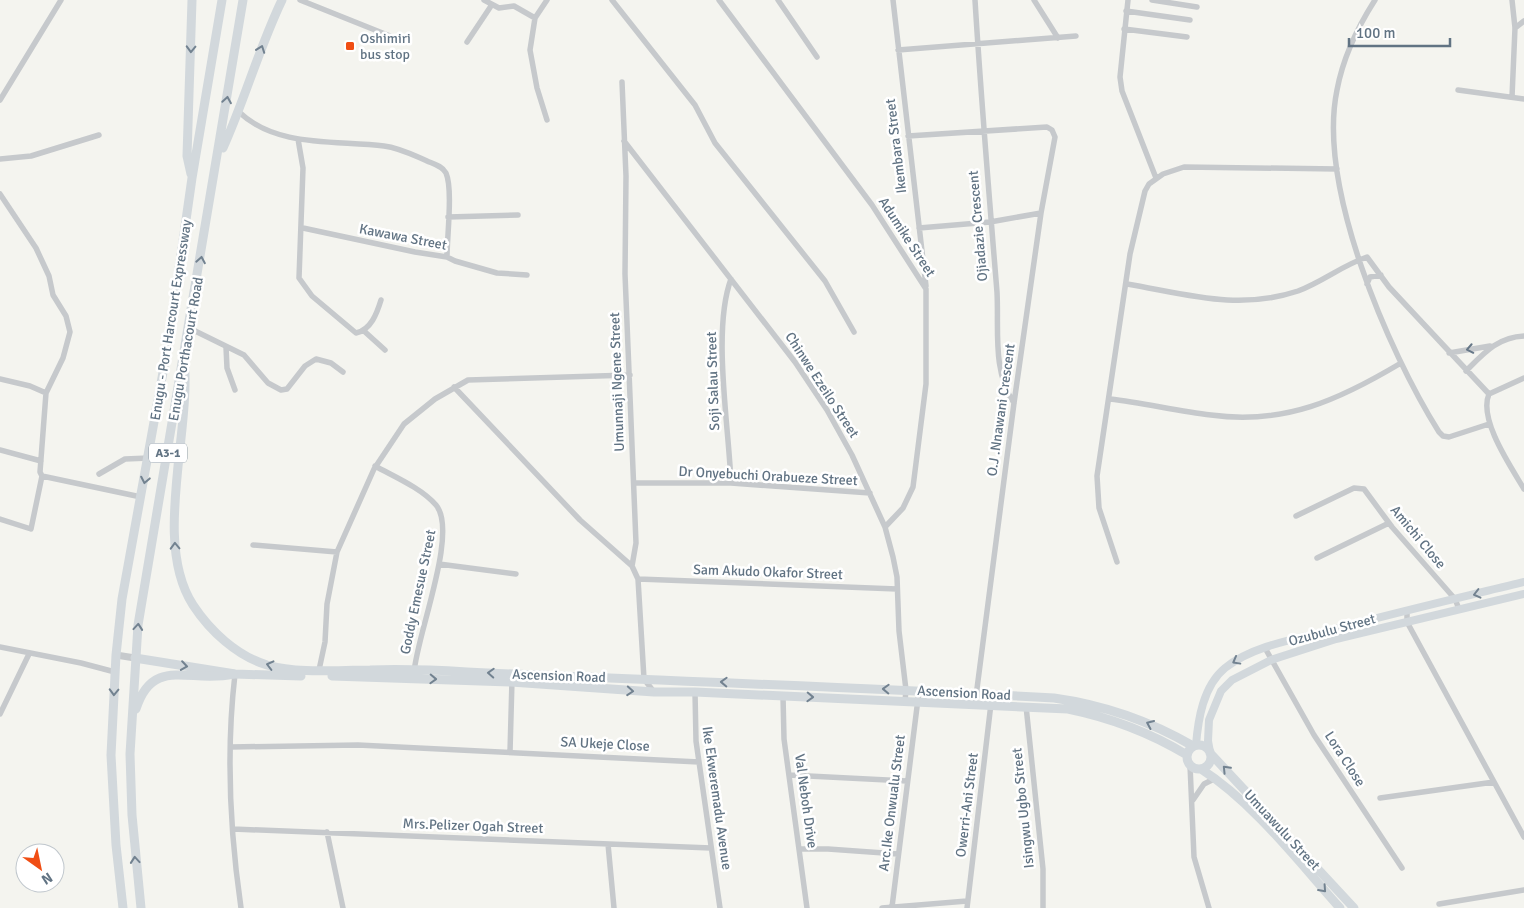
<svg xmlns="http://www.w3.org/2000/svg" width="1524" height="908" viewBox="0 0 1524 908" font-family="Signika,sans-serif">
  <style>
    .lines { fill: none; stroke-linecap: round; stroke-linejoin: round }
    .minor { stroke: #c6c9cc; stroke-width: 5.5 }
    .tertiary { stroke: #c6c9cc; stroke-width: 7 }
    .secondary { stroke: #d2d8dc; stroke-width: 8 }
    .primary { stroke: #d2d8dc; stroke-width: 9 }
    .trunk { stroke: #d2d8dc; stroke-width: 9 }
    .oneway { stroke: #728290 }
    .oneway2 { stroke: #667787 }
    .poi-dot { fill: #f04e14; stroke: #fff; stroke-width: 2 }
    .labels { text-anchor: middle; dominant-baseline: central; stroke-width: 5; stroke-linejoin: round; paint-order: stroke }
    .shield { fill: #fff; stroke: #909da8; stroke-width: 1 }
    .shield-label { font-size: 12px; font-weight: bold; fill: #617383 }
    .poi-label { font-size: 14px; fill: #617383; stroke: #fff; text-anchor: start }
    .street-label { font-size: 14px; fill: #617383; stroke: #fff }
  </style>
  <rect width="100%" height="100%" fill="#f4f4ef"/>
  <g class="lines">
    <path class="minor" d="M300 0 400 40
      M484 0 499 8 514 6 535 18 547 0
      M612 0 695 105 715 143 825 281 854 332
      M719 0 872 205 926 289V384L913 487 903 508 885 527
      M778 0 817 57
      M893 0 926 286
      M975 0C981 98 989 195 997 292 999 329 992 371 1014 403
      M1034 0 1058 38
      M1128 0 1120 77 1122 91 1156 178
      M1152 0 1197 7
      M1375 0C1357 28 1343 58 1337 90 1317 186 1388 351 1439 432L1443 436 1449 437 1489 424
      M1126 11 1190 20
      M535 18 530 50 537 88 547 120
      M1515 28 1524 21
      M1124 29 1187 37
      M467 42 491 6
      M898 50 1076 36
      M622 82 626 176 625 274 636 543 632 566 638 579 644 679 654 692
      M1458 90 1524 99
      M1512 97 1515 28 1512 0
      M0 100 61 0
      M239 112C277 148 336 140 384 146 400 148 413 155 427 161 434 164 442 166 446 173 453 189 447 237 447 257
      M908 136 1047 127 1052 130 1055 137 1041 213 1014 403 975 704
      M298 139 303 168 299 278 312 296 356 333C371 330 377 313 381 300
      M624 141 795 362 827 410 852 455 885 527 893 557 897 577 899 631 906 690 905 701
      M0 159 31 156 99 135
      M0 194 36 248 49 276 53 295 66 316 70 332 63 358 46 393 40 472 42 476 31 529 0 519
      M448 217 518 215
      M303 228 415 252 447 257 455 261 497 273 527 275
      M919 228 990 222 1041 213
      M1127 284C1186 294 1238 311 1298 291 1322 282 1343 265 1367 257L1389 287 1489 394
      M1367 284 1370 277 1381 275
      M189 328 244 355 268 383 281 390 287 389 305 366 316 359 331 363 343 372
      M364 331 385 350
      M226 347 227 368 235 390
      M1449 353 1490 346
      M1466 371C1484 353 1498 337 1524 336
      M1524 378 1489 394C1478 419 1511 467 1524 489
      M0 379 30 386 46 393
      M454 387 580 520 632 566
      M1110 399C1144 403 1177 411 1211 415 1285 425 1339 400 1401 363
      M0 450 41 461
      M375 466C395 477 421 488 436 505 459 532 416 637 414 673
      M99 474 125 459 149 458
      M42 476 141 497
      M634 483H731L870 493
      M731 483C729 427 712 330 731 279
      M1296 516 1354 488 1364 489 1392 527 1455 599 1459 609
      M253 545 337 552
      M1317 558 1389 523
      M1117 562 1099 508 1097 476 1130 254 1145 191 1149 184 1163 174 1184 167 1337 169
      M439 564 516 574
      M638 579 897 589
      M1407 611V622L1524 837
      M0 647 81 663 115 672
      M1265 648 1314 735 1402 868
      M319 670 325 642 327 604 337 552 374 469 404 424 435 399 468 380 630 375
      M235 674C226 751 230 832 241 908
      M695 692 696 741 720 908
      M783 696 784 739 807 908
      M1026 706 1043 869V908
      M0 714 29 654
      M231 747 358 745 699 762
      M510 752 512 680
      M1190 765 1194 857 1209 908
      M789 775 907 781
      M1380 798 1494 782
      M1193 800 1204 784 1216 778
      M233 829 711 848
      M327 832 343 908
      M608 844 614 908
      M800 849H828L898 854
      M1439 904 1524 890
      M892 907 919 691
      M882 908 967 901
      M967 908 992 695"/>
    <path class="tertiary" d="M116 655 135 658"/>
    <path class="secondary" d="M1196 745C1198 720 1203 686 1225 668 1252 646 1295 639 1328 631 1393 613 1459 598 1524 582
      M1210 752 1208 741 1209 720 1221 691 1232 680 1271 660 1336 639 1524 594"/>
    <path class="primary" d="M184 358C192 431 152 542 193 605 210 631 237 656 267 665 300 674 336 670 370 670 402 669 434 670 467 672 663 681 858 687 1054 698 1104 705 1150 721 1193 746
      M135 658 235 674 301 676
      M332 676 511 682 654 692H695L1068 709C1112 718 1149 732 1187 755
      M1187 757a12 12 0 1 1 24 0a12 12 0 1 1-24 0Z
      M1210 753 1354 908
      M1201 769C1254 803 1298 861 1340 908"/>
    <path class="trunk" d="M223 148C245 99 259 48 282 0
      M191 174 187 156 192 0
      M136 709C153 655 191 684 233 674
      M123 908 116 845 111 755 116 655 122 599 169 339 192 178 222 0
      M141 908 132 815 130 754 138 625 243 0"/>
  </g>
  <defs><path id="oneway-chevron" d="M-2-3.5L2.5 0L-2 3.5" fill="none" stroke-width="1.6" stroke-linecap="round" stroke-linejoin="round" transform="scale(1.25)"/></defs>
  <g class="oneway">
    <use href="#oneway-chevron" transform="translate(191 49) rotate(92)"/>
    <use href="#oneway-chevron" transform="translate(261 49) rotate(-70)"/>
    <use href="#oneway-chevron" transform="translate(227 100) rotate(-81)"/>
    <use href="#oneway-chevron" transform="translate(201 260) rotate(-80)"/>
    <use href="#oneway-chevron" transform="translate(145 480) rotate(101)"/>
    <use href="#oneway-chevron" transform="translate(175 546) rotate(-92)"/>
    <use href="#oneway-chevron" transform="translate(1477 594) rotate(166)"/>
    <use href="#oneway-chevron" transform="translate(138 627) rotate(-85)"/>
    <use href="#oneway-chevron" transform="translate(1236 661) rotate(151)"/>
    <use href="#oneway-chevron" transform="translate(270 665) rotate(-166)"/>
    <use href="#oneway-chevron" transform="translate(184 666) rotate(8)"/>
    <use href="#oneway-chevron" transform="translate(491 673) rotate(-177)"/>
    <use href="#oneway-chevron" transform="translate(433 679) rotate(2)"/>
    <use href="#oneway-chevron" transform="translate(724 682) rotate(-178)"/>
    <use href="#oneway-chevron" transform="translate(886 689) rotate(-178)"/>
    <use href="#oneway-chevron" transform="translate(630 691) rotate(4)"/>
    <use href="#oneway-chevron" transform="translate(114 692) rotate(92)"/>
    <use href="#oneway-chevron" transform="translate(810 697) rotate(2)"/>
    <use href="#oneway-chevron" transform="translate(1150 724) rotate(-156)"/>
    <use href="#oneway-chevron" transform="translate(1226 769) rotate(-134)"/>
    <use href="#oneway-chevron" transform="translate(135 860) rotate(-95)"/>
    <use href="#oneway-chevron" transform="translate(1323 889) rotate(48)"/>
  </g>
  <use class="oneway2" href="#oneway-chevron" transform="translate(1470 349) rotate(169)"/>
  <rect class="poi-dot" x="345" y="41" width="10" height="10" rx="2.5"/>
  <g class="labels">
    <rect class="shield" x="149" y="443.5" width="38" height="19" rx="4"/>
    <g class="shield-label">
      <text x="168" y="453">A3-1</text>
    </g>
    <g class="poi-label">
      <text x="360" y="38">Oshimiri<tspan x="360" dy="16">bus stop</tspan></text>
    </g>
    <g class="street-label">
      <text transform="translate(896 146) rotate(-97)">Ikembara Street</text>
      <text transform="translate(978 226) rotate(-95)">Ojiadazie Crescent</text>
      <text transform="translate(403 237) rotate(11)">Kawawa Street</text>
      <text transform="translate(907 237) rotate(57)">Adumike Street</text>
      <text transform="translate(171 320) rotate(-81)">Enugu - Port Harcourt Expressway</text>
      <text transform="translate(186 349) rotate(-80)">Enugu Porthacourt Road</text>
      <text transform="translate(713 381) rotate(-92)">Soji Salau Street</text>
      <text transform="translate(617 382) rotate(-92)">Umunnaji Ngene Street</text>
      <text transform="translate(822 385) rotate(57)">Chinwe Ezeilo Street</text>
      <text transform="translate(1001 410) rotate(-82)">O.J .Nnawani Crescent</text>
      <text transform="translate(768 476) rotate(3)">Dr Onyebuchi Orabueze Street</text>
      <text transform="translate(1418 537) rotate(50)">Amichi Close</text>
      <text transform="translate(768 572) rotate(2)">Sam Akudo Okafor Street</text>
      <text transform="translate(418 592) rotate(-78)">Goddy Emesue Street</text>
      <text transform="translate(1332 630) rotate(-15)">Ozubulu Street</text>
      <text transform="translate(559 676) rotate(2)">Ascension Road</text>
      <text transform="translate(964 693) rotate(3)">Ascension Road</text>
      <text transform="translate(605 744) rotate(3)">SA Ukeje Close</text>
      <text transform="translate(1345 759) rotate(57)">Lora Close</text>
      <text transform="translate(717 798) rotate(82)">Ike Ekweremadu Avenue</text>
      <text transform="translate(806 801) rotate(82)">Val Neboh Drive</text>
      <text transform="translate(892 803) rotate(-83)">Arc.Ike Onwualu Street</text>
      <text transform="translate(967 805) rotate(-83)">Owerri-Ani Street</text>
      <text transform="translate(1023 808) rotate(-96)">Isingwu Ugbo Street</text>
      <text transform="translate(473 826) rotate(2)">Mrs.Pelizer Ogah Street</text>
      <text transform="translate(1282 830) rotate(47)">Umuawulu Street</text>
    </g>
  </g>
  <g transform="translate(40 868) rotate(147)"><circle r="24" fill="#ffffff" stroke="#c0c7cd"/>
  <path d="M0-4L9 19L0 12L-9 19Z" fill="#f04e14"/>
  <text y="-8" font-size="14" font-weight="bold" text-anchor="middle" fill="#617383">N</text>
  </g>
  <path d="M1349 38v8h101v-8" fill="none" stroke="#617383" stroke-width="2.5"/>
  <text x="1356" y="38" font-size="15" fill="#617383" stroke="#ffffff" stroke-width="4" paint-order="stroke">100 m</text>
</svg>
